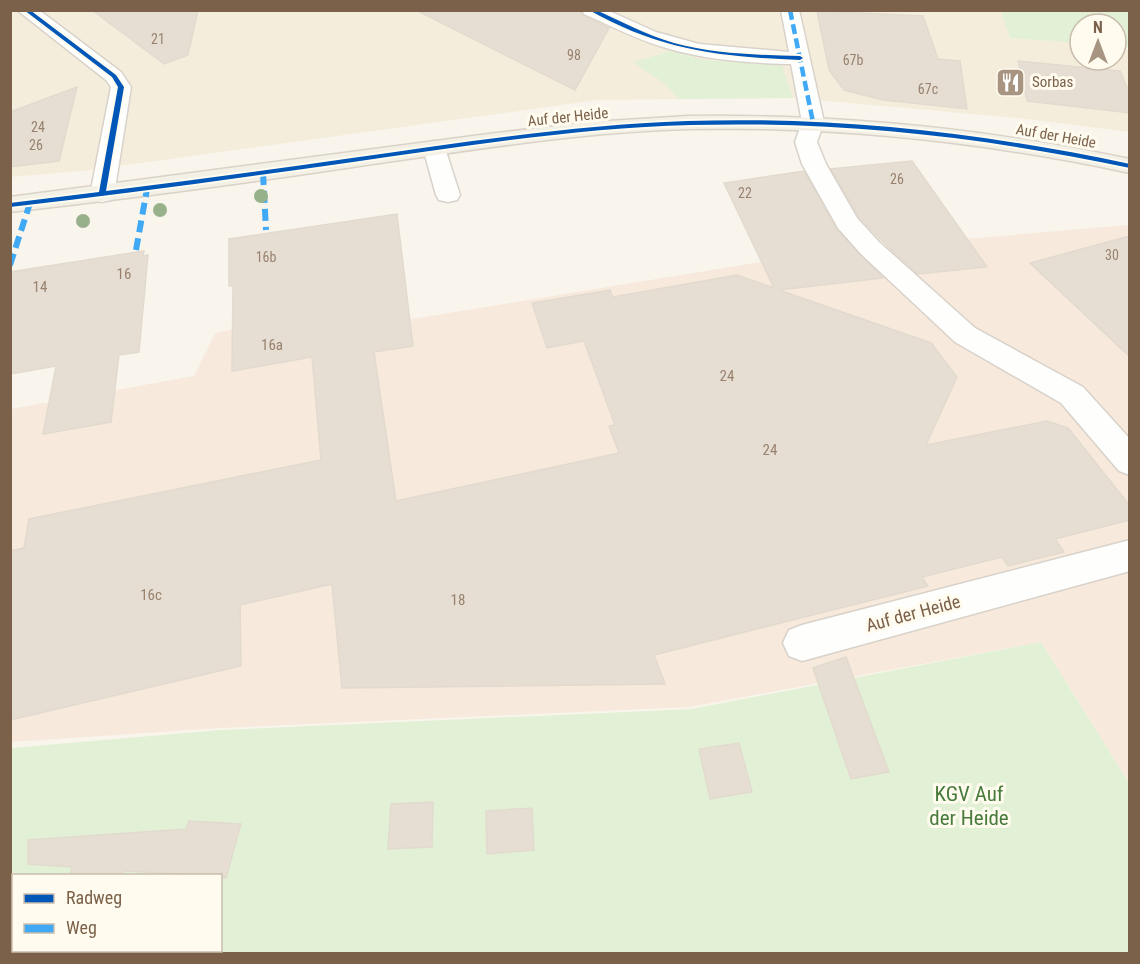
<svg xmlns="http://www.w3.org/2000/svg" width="1140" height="964" viewBox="0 0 1140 964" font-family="'Roboto Condensed',sans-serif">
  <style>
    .residential { fill: #f5eddc }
    .commercial { fill: #f7e9dc }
    .green { fill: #e2f1d6; fill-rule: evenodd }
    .building { fill: #e6ded3; stroke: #e2dace; stroke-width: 1.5 }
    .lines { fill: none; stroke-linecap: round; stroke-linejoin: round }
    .minor-casing { stroke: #d8d2ca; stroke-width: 3 }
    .major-casing { stroke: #dad2c9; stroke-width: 3 }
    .minor { fill: #fefefc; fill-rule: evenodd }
    .major { fill: #f3f0e6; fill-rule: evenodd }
    .quiet-far1 { stroke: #3fa9f5; stroke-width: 4.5; stroke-dasharray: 10 4.5; stroke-linecap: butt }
    .quiet { stroke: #3fa9f5; stroke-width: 6; stroke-dasharray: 12 6; stroke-linecap: butt }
    .cycleway-casing { stroke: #fffbef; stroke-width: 4 }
    .cycleway { fill: #0057b8; fill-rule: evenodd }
    .tree { fill: #97b28b }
    .labels { text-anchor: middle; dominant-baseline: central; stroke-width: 6; stroke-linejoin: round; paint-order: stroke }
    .far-number-label { font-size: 14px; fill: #98826e }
    .far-poi-label { font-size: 15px; fill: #7b6149; stroke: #fffbef; text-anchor: start }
    .far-street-label { font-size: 15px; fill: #7b6149; stroke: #fffbef }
    .number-label { font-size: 15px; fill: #98826e }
    .street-label { font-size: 18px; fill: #7b6149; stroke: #fffbef }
    .near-park-label { font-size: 21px; fill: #477b3c; stroke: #fffbef }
  </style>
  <rect width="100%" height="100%" fill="#f9f5ec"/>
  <path class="residential" d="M1001 10 1010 38 1080 43V60H1116V46L1125 47 1129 53V132L1026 119 793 98 598 100 83 171 11 177V11Z"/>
  <path class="commercial" d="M1129 225V783L1041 642 690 707 221 728 11 742V409L194 376 215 333 354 307 357 328 835 250Z"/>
  <path class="green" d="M1001 11H1129V47L1116 46V24H1080V43L1010 38Z
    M671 51 704 60 782 65 793 98 679 99 665 84 633 62Z
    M1041 642 1129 783V953L11 954V748L220 730 691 709ZM14 876H220V950H14Z"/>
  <path class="building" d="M92 10H198L188 55 164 64Z
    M416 10H580L583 16 609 28 575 90Z
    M817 11 923 16 938 59 960 61 967 109 883 100 844 90 829 70Z
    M1018 61 1120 71 1130 94V113L1027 101Z
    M77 87 59 161 10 167V112Z
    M912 161 987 267 918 274 881 240 859 217 831 169Z
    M804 171 836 229 883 278 779 290 931 343 957 377 926 445 1047 421 1068 428 1130 506V520L1055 539 1064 552 1008 566 1002 557 922 577 928 586 654 655 665 684 342 688 332 584 240 605 241 666 10 720V551L24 548 29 519 321 460 312 357 232 371 233 286H229V239L397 214 413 346 374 352 396 501 619 453 609 426 615 425 584 341 547 348 532 303 610 290 613 297 737 275 774 288 724 183Z
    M1130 236V357L1030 263Z
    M144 251 143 256 148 255 139 352 119 355 111 422 43 434 56 366 10 374V272Z
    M846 657 889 772 851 779 813 668Z
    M739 743 752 792 710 799 699 749Z
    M433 802 432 847 388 849 391 804Z
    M532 808 534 850 487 854 486 811Z
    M189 821 241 824 226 878 220 876 124 871 123 876H70L72 867 28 864V840L186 829Z"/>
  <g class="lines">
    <defs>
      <path id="minor" d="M17 10H39L121 72 131 87 114 195 111 200 102 202 93 200 90 195 111 87 106 80Z
        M582 10H607L656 32 699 44 789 52 781 10H799L824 122 817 142 826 164 857 218 879 242 975 328 1083 387 1130 439V475L1119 471 1061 403 955 342 861 254 838 228 802 164 795 142 802 122 791 64C749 63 707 60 666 48 638 40 611 26 584 14Z
        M434 141 442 143 445 148 460 195 457 200 448 202 439 200 436 195 423 148 426 143Z
        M1130 540V571L802 661 789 656 783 643 789 630 802 625Z"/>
      <path id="major" d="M688 116C838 114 983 128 1130 159V173C985 142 839 126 691 129 578 132 465 151 353 167 239 184 125 199 10 212V197L496 133 592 122Z"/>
    </defs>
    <use href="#minor" class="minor-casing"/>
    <use href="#major" class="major-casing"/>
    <use href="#minor" class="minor"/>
    <use href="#major" class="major"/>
    <path class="quiet-far1" d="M790 10 813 122"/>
    <path class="quiet" d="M263 173 266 230
      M136 250 147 189
      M10 265 30 203"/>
    <defs>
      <path id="cycleway" d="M24 10H30L116 75 124 87 106 191C188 181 270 170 352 158 464 142 575 125 687 121 836 116 984 133 1130 164V168C984 137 840 121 691 125 577 128 465 146 353 162 238 178 125 194 10 207V203L99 192 118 87 112 77Z
        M589 10H596C622 22 647 35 674 43 715 54 758 55 800 56L803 58 800 60C721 57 659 50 589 10Z"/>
    </defs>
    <use href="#cycleway" class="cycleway-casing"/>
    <use href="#cycleway" class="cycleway"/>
  </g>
  <g class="tree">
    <circle cx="261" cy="196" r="7"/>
    <circle cx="160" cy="210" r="7"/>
    <circle cx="83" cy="221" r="7"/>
  </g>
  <defs>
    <symbol id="restaurant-square" viewBox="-11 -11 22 22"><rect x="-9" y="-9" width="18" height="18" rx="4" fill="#a79582" stroke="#fffbef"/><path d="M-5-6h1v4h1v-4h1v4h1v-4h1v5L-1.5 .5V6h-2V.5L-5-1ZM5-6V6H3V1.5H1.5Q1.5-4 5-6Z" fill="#fff"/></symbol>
  </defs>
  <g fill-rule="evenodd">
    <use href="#restaurant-square" x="994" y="66" width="33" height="33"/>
  </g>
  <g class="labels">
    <g class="far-number-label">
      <text x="158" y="39">21</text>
      <text x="574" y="55">98</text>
      <text x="853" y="60">67b</text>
      <text x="928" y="89">67c</text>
      <text x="38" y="127">24</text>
      <text x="36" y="145">26</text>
      <text x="897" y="179">26</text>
      <text x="745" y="193">22</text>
      <text x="1112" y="255">30</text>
      <text x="266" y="257">16b</text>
    </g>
    <g class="far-poi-label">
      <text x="1032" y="82">Sorbas</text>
    </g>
    <g class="far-street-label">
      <text transform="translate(568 117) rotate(-6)">Auf der Heide</text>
      <text transform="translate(1056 136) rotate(10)">Auf der Heide</text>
    </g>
    <g class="number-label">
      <text x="124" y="274">16</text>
      <text x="40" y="287">14</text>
      <text x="272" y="345">16a</text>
      <text x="727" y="376">24</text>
      <text x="770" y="450">24</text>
      <text x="151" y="595">16c</text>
      <text x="458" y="600">18</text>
    </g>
    <g class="street-label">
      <text transform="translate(913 613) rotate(-15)">Auf der Heide</text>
    </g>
    <g class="near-park-label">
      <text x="969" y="794">KGV Auf<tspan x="969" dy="24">der Heide</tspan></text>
    </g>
  </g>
  <rect width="1140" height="964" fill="none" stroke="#7b6149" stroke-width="24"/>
  <rect x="12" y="874" width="210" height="78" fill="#fffbef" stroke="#cabdad" stroke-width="1.5"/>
  <rect x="24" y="894" width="30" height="9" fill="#0057b8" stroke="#cabdad" stroke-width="1.5"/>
  <text x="66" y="904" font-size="18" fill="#7b6149">Radweg</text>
  <rect x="24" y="924" width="30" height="9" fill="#3fa9f5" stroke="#cabdad" stroke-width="1.5"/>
  <text x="66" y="934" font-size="18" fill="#7b6149">Weg</text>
  <g transform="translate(1098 42)"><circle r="28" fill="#fffbef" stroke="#cabdad" stroke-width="1.5"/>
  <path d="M0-4.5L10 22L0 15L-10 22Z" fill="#a79582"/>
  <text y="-9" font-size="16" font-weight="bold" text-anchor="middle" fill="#7b6149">N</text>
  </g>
</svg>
